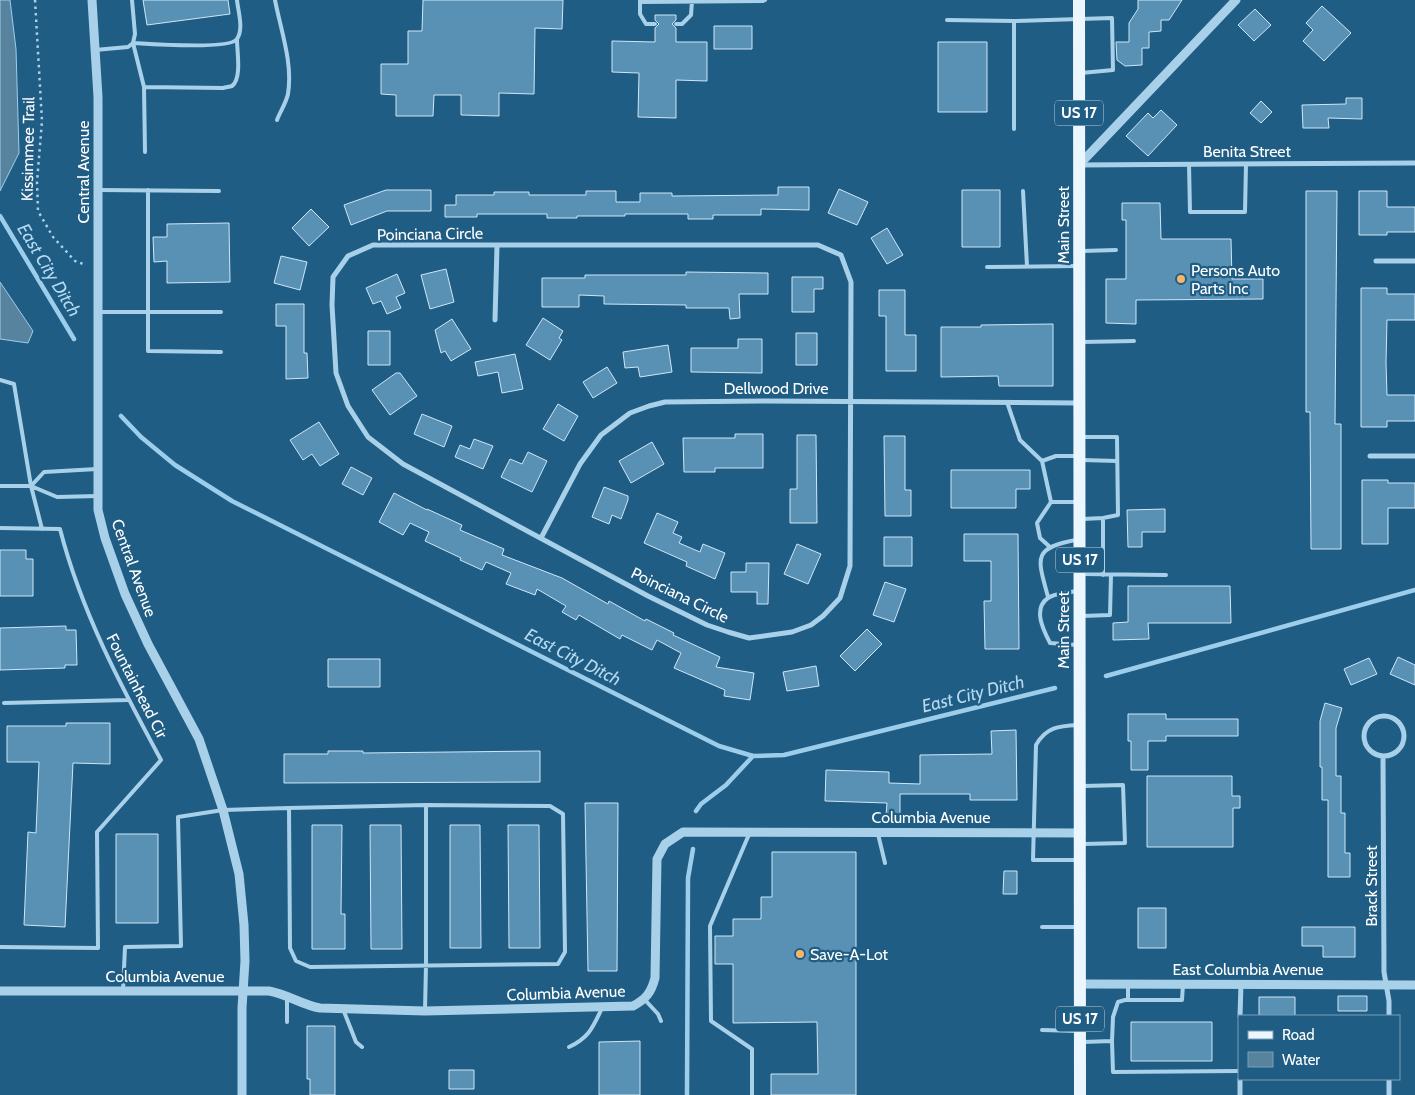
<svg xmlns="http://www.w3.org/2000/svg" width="1415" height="1095" viewBox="0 0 1415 1095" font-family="Cabin,sans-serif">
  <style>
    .water { fill: #58839f; stroke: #9cceeb }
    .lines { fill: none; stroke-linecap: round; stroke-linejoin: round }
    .stream { stroke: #9cceeb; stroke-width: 4.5 }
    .building { fill: #5991b5; stroke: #cde7f7 }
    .path { stroke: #a8d1e9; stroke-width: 2.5; stroke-dasharray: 2.5 4; stroke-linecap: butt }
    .service { stroke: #a8d1e9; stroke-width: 4 }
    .minor { stroke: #a8d1e9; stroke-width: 5 }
    .tertiary { stroke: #a8d1e9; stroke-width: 9 }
    .primary { stroke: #ecf6fe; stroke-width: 12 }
    .poi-dot { fill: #f7b569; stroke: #205d84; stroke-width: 2 }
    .labels { text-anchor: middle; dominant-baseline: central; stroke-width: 4.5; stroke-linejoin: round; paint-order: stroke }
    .shield { fill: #205d84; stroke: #bcceda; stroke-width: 1 }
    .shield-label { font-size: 15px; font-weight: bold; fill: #fff }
    .street-label { font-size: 16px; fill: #fff; stroke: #205d84 }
    .poi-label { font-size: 16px; fill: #fff; stroke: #205d84; text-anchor: start }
    .water-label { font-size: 18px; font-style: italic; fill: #b4daf1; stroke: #205d84 }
  </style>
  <rect width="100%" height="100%" fill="#205d84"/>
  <path class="water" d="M0 0H10L16 49 19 153 0 191Z
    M0 282 33 331 28 343 0 339Z"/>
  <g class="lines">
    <path class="stream" d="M0 216 74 339
      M121 416 141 437 175 465 232 501 719 746 753 756 784 755 1055 688
      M1106 676 1415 590
      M696 811 701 804 726 785 753 756
      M687 1095 688 878 693 849"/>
  </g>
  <path class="building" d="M143 0H228L230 14 147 25Z
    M423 0H563L562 29 535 28 534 94 499 93V116L461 115V95H434L433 116H396V95L381 94V64H408V31H422Z
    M1138 0H1182L1169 20H1161V31L1149 32V48H1142V65L1125 66 1117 60 1116 42H1129V23L1138 9Z
    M1322 6 1351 33 1324 61 1303 41 1313 30 1306 23Z
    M1255 9 1271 25 1254 41 1238 25Z
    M655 15H676V20L672 24 676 28V42H707V81L676 80V118L638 117 639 73 612 72V41L655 42V28L659 24 655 20Z
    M714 26H752V49H714Z
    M938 42H987V112H938Z
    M1346 98H1362V119L1328 118 1329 128H1303L1302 105 1346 104Z
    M1261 101 1272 112 1261 123 1250 113Z
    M1161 110 1177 125 1148 156 1126 136 1148 113 1153 118Z
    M778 187H809V210L761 209V215H713V219H688V214H625V216H577V218H547V214H477V217H445V205H456V195H494V192H529V195H586V191H616V202H640V193H672V196L778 195Z
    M839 189 868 202 857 225 828 213Z
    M386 190H431V211H387L351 225 344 205Z
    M962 190H1000V247H962Z
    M1306 191H1337L1335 424H1341V549H1311L1310 412H1306Z
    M1359 191H1387V207H1415V232H1387V235H1359Z
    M1122 203H1160L1161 239H1231L1232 279H1263V299L1136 300V324L1106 323V279H1126V220H1122Z
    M311 209 329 227 309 246 292 228Z
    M229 223 230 282 167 283V261L154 262 153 237H167V224Z
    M887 228 903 255 887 264 871 238Z
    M281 256 307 262 300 290 274 283Z
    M446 269 454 302 430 309 421 275Z
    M686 272 768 273V294H739L740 318 730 319 729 308H686V305L604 304V296L579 295V307H542V278H585V275H686Z
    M397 274 405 293 396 297 401 308 387 314 381 301 373 304 366 288Z
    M792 277H823V289H814V312H792Z
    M1361 288H1387V294H1415V320H1387L1386 363 1387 395H1415V421H1387V427H1361Z
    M879 290H905V335H916V371H886V316H879Z
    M276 304H304V353H307L308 378 286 379V326H276Z
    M543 318 563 331 559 338 562 340 550 360 526 345Z
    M452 319 471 349 451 361 445 351 441 353 435 330Z
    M1053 324V386H999L998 376 941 377V327H981V325Z
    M368 331H390V365H368Z
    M796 333H817V365H796Z
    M738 339H762V373L691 372V348H738Z
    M668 345 672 372 640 377 638 367 625 368 623 352Z
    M515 354 523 389 502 393 498 372 478 376 475 362Z
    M607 367 617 383 593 398 583 382Z
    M396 373H400L417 396 390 415 372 390Z
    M558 404 578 416 564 441 543 429Z
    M422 414 452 426 444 447 414 434Z
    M319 422 339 454 320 466 312 454 303 460 290 440Z
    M735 434H763V468H715V472H684L683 438H735Z
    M797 435H816L817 523H790V489H797Z
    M884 436H905V490H911V516H885Z
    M474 439 493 446 483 469 455 457 460 445 470 449Z
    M652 442 664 464 631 483 619 461Z
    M528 452 547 461 532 492 501 477 510 459 522 464Z
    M351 467 372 478 363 495 342 484Z
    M951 470H1030V489H1016V508H951Z
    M1362 480H1388V483H1415V508H1388V544H1362Z
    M604 487 628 496V500L621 519 612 515 609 524 592 517Z
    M394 493 427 510V509L462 525 460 530 504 549 502 555 562 578 608 604 609 601 645 621 646 619 674 633 673 635 720 657 716 667 754 673 750 700 724 696 725 690 674 668 681 653 657 640 652 650 622 635 620 639 579 615 576 620 562 612 566 606 537 589 535 595 506 584 511 573 486 562 482 570 460 560 461 558 425 541 429 532 410 523 403 535 379 522Z
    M1165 509V532H1142V547H1128L1127 510Z
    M657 513 678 522 673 533 682 537 679 543 700 552 703 544 725 553 715 579 686 566 687 562 644 543Z
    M964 534H1018L1019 649H985L984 601H991V561H964Z
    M884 537H912V566H884Z
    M797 544 821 554 808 584 784 574Z
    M0 550H26V559H33V596H0Z
    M746 563H769L768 604H757V592H731V572H746Z
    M885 582 906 589 894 622 873 615Z
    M1128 586H1230L1231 623H1148L1149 639 1113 640V623L1128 622Z
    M66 626V630H76L77 665H65V668L0 670V628Z
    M867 629 882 644 855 671 840 656Z
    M1398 657 1415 665V685L1390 674Z
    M1369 658 1377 674 1351 685 1344 669Z
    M328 659H380V687H328Z
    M816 666 819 686 787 691 783 672Z
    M1325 703 1342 708 1336 728V776H1341V813H1345V853H1350V877H1328V800H1322V767H1320V721Z
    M1128 714H1166V719H1238V736H1166V741H1148V770H1131V741H1128Z
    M66 723H110V764L73 763 65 927 24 925 28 832 36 833 39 762H7V726H66Z
    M1016 730 1017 800H970V794H900V815H886L887 803 825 801 826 770 889 772V783L920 784V755L992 754 991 731Z
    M328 751H363V753L540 751V782L284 783V754H328Z
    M1147 776H1232V796H1240V808H1233V847H1147Z
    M585 803H618L617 971H588Z
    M312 825H342L341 914H345V949H312Z
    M370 825H401L402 949H371Z
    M450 825H480L481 948H450Z
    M508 825H539L540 948H509Z
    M116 834H158V923H116Z
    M772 852H856V1095H771V1074H818L817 1022 733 1023V964H715V936H733V919H761V897H772Z
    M1004 871H1017V894H1003Z
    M1138 908H1166V948H1138Z
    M1302 927H1355V957H1323V946H1302Z
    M1338 996H1367V1011H1338Z
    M1259 997H1295V1016H1259Z
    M1131 1022H1212V1061H1131Z
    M307 1026H335V1095H310V1079H307Z
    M640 1041V1095H599V1042Z
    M449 1070H474V1089H449Z"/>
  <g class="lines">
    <path class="path" d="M35 0 42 121 37 182 38 211 53 237 75 261 86 265"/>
    <path class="service" d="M275 0C281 31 293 63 288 94 286 103 280 112 277 120
      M640 0V2L763 1 765 0
      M640 2V14L646 24H655
      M947 20 1014 21
      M676 24H682L691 15 692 1
      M95 50 128 47 133 43 135 34 132 0
      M144 87 223 88C226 87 229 87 232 86 242 79 237 51 237 40
      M1014 129V21L1112 18 1113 70 1081 73
      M145 152 144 87 133 43C150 44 230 50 237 39 244 29 238 11 237 0
      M1189 164 1190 212H1245L1246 164
      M98 190 219 191
      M148 190V351L221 352
      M1023 191 1027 266
      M1082 251 1116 250
      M987 267 1077 266
      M98 312H221
      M1082 342 1134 341
      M0 380 14 384 31 486 42 529
      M1007 402 1020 440 1042 461 1051 502
      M1082 437H1117L1118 515 1103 518 1083 519
      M1082 460 1117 461
      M1042 461 1056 456H1078
      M0 486H31L57 497 98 496
      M31 486 44 472 97 469
      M0 528 60 529C81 611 121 686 161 760L97 832 98 948 0 947
      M1050 547 1040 538 1037 523 1051 502H1077
      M1082 574 1166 575
      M1103 575V518
      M1076 591C1068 593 1055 593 1048 598 1032 609 1044 631 1050 643L1077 645
      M1048 597C1038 559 1031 548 1076 540
      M1082 616 1110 615 1111 575
      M4 703 128 700
      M1078 725C1059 726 1046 727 1036 745L1033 860H1078
      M1083 786 1123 785 1125 843 1083 844
      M750 832 710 926 711 1021 752 1049V1095
      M878 834 885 863
      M1042 927H1077
      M1128 985V1000
      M123 990 125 947 181 946 178 817 223 810 289 808 426 805 550 806 563 814 565 952 558 964 310 967 296 961 290 948 289 808
      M645 1000 658 1014 661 1021
      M343 1009 356 1042 362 1047
      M425 1010 426 965V805
      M287 1022V996
      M1042 1030 1077 1031
      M1112 1041 1113 1017 1118 1002 1125 1000H1182L1183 984
      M1083 1042 1112 1041 1113 1072 1239 1071
      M569 1047C589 1038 593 1027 602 1008"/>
    <path class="minor" d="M1079 165 1415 163
      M373 245H818L841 255 851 282 850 566 840 598 823 616 811 625 792 632 749 638 728 632 707 625 648 596 403 464 368 437 348 406 336 373 332 305 333 277 348 256Z
      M1376 261H1415
      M495 320 497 246
      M1370 456H1415
      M541 538 580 464 601 435 630 413 649 406 665 402 763 401 1079 403
      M1364 736a20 20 0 1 1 40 0a20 20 0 1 1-40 0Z
      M1383 756 1384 972 1389 1001V1016
      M1240 1016 1241 984
      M1240 1095V1079
      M1389 1095V1079"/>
    <path class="tertiary" d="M92 0 98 97V510L105 538 125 594 148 644 199 739 223 810 239 874 244 925 245 961 242 1008V1095
      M1079 165 1236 0
      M1081 984 1415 985
      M0 991H269C287 994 302 1005 320 1008L425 1011 633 1006C646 999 651 993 655 978L657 859 665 844 683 832 1081 833"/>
    <path class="primary" d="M1079 0 1080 1095"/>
  </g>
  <g class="poi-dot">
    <circle cx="1181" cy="279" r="5"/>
    <circle cx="800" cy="954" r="5"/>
  </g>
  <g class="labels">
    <g class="shield">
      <rect x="1055" y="100.5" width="48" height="25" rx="4"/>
      <rect x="1056" y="547.5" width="48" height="25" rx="4"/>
      <rect x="1056" y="1006.5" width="48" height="25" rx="4"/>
    </g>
    <g class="shield-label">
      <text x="1079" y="113">US 17</text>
      <text x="1080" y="560">US 17</text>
      <text x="1080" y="1019">US 17</text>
    </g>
    <g class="street-label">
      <text transform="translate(28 149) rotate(-89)">Kissimmee Trail</text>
      <text x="1247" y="151">Benita Street</text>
      <text transform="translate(83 172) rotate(-90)">Central Avenue</text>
      <text transform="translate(1063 225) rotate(-90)">Main Street</text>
      <text transform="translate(430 234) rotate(-1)">Poinciana Circle</text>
      <text x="776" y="388">Dellwood Drive</text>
      <text transform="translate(134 568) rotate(70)">Central Avenue</text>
      <text transform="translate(680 595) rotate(26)">Poinciana Circle</text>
      <text transform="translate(1063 630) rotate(-90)">Main Street</text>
      <text transform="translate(137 686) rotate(63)">Fountainhead Cir</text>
      <text x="931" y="817">Columbia Avenue</text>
      <text transform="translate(1371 886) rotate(-90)">Brack Street</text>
      <text x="1248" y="969">East Columbia Avenue</text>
      <text x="165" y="976">Columbia Avenue</text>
      <text transform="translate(566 993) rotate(-2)">Columbia Avenue</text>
    </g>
    <g class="poi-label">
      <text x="1191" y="270">Persons Auto<tspan x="1191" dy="18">Parts Inc</tspan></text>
      <text x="810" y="954">Save-A-Lot</text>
    </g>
    <g class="water-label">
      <text transform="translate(49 270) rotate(59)">East City Ditch</text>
      <text transform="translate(573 657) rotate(27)">East City Ditch</text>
      <text transform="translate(973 694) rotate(-14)">East City Ditch</text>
    </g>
  </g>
  <rect x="1238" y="1015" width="162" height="65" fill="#205d84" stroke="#799eb5"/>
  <rect x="1248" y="1031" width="25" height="8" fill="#ecf6fe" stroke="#799eb5"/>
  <text x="1282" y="1040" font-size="15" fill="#ffffff">Road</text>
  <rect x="1248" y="1052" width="25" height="15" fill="#58839f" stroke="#799eb5"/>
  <text x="1282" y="1065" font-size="15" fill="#ffffff">Water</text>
</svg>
